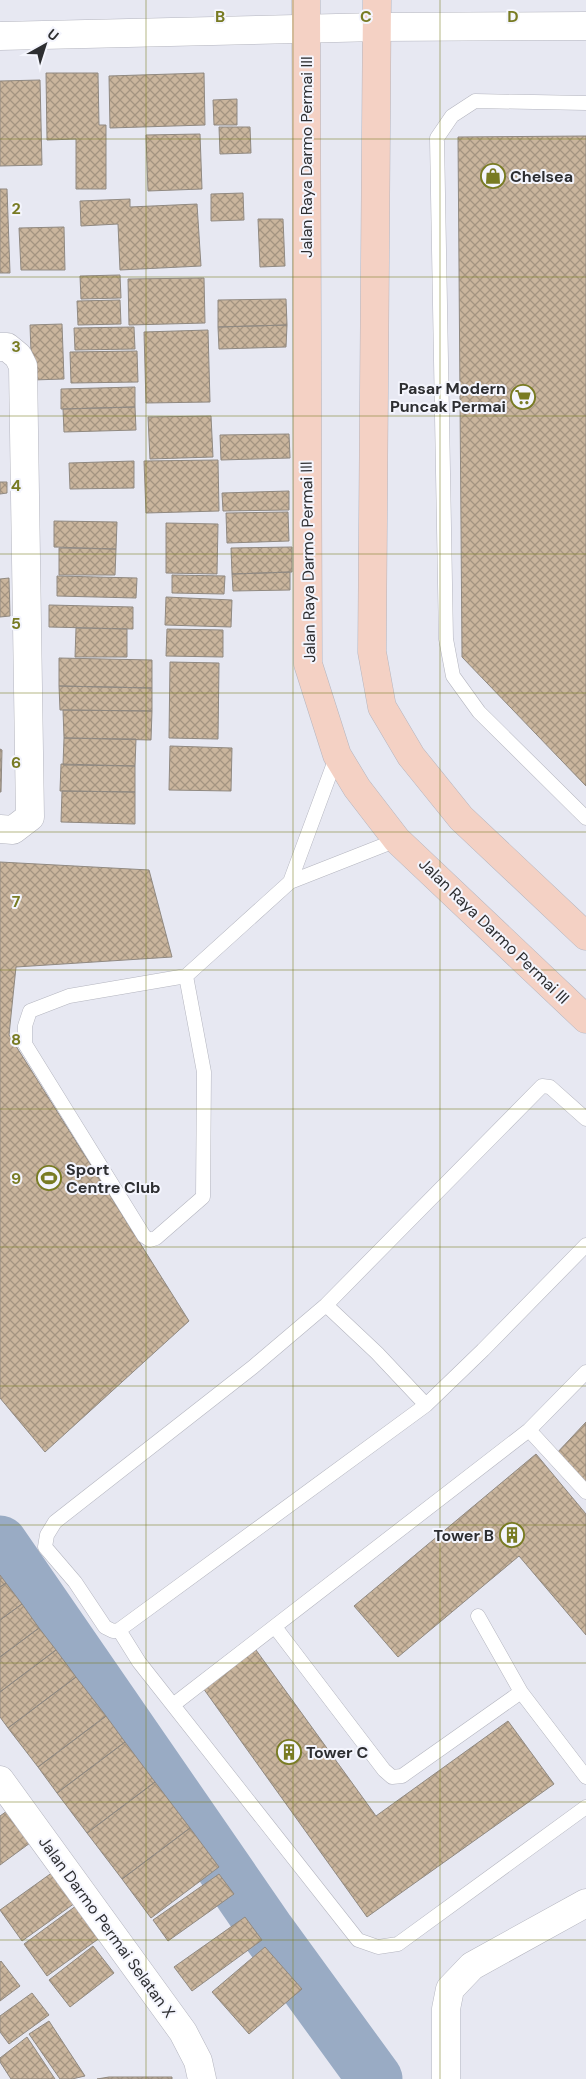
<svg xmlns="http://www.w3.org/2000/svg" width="586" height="2079" viewBox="0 0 586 2079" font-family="'DM Sans',sans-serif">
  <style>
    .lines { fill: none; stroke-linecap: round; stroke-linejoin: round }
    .river { stroke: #99abc4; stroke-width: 55 }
    .building { fill: url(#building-cross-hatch); stroke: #908981 }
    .service-casing { stroke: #b4b5bf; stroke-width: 15 }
    .minor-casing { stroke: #b4b5bf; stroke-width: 29 }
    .tertiary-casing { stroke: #b4b5bf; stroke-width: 29 }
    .secondary-casing { stroke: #b4b5bf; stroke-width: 29 }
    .service { stroke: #fff; stroke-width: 14 }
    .minor { stroke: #fff; stroke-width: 28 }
    .tertiary { stroke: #fff; stroke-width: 28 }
    .secondary { stroke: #f4d1c4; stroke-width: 28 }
    .grid { fill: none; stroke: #787b23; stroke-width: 1; stroke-opacity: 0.55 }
    .labels { text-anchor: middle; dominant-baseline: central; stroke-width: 4; stroke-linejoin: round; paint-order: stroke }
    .street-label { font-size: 16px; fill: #2d2e31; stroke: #f4f5fd }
    .poi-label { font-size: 16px; font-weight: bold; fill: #2d2e31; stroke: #f4f5fd; text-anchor: start }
    .grid-label { font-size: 16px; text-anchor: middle; font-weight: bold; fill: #787b23; stroke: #f4f5fd; stroke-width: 4; stroke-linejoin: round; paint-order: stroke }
  </style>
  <defs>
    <pattern id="building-cross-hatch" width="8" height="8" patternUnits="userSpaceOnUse" patternTransform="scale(1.25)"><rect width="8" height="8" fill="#cab59d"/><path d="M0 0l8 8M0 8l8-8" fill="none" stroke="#a49481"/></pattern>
  </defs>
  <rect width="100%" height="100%" fill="#e7e8f2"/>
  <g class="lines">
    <path class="river" d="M0 1543 268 1932 375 2079"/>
  </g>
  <path class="building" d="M46 73H98L99 125H106V189H76V139L47 140Z
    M204 73 205 125 110 128 109 76Z
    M40 80 42 165 0 166V81Z
    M237 99V125H214L213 100Z
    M219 127H250L251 153 220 154Z
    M200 134 202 189 148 191 146 135Z
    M586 136V786L462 657 458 137Z
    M0 189H7L10 273H0Z
    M243 193 244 220 211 221V194Z
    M130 199V207L197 204 201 266 120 270 118 224 81 226 80 201Z
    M258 219H283L285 266 260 267Z
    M64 227 65 270H21L19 228Z
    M120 275 121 298 81 299 80 276Z
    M204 278 205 323 129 325 128 279Z
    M286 299 287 325 218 327V300Z
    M120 300 121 324 78 325 77 301Z
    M62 324 64 379 32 380 30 325Z
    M287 325 286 347 219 349 218 327Z
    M134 327 135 349 75 350 74 328Z
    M208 330 210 402 146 403 144 332Z
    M137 351 138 382 71 383 70 352Z
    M135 387V407L61 409V389Z
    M135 407 136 430 64 432 63 409Z
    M211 416 213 457 150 459 148 417Z
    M289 434 290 458 221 460 220 435Z
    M218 460 219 511 146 513 144 461Z
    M134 461V488L70 489 69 463Z
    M0 482H7V493L0 494Z
    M289 491V510L223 511 222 493Z
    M288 512 289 541 227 543 226 513Z
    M54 521 117 522 116 549 54 547Z
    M166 523 218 524 217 574 166 573Z
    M292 547V572L232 574 231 548Z
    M59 548 116 549 115 575H59Z
    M290 572V590L233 591 232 574Z
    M172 575 225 576 224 594 172 593Z
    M57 576 137 578 136 598 57 596Z
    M9 578 10 616 0 617V579Z
    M166 597 232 600 231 627 165 625Z
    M49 605 133 607V629L49 627Z
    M76 628 127 629V657H75Z
    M167 629 223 630V657L166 656Z
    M59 658 152 660V688L59 686Z
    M170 662 219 663 218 739 169 738Z
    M59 686 152 688V711L60 710Z
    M63 710 152 711 151 740 64 738Z
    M64 738 136 739 135 766 63 765Z
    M170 746 232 748 231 791 169 790Z
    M0 749 2 750 1 792H0Z
    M61 764 135 766V792L60 791Z
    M62 791 135 792V824L61 822Z
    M0 862 149 870 172 957 16 967 9 1035 189 1321 45 1452 0 1398Z
    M586 1422V1484L555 1455Z
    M536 1454 586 1514V1635L519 1556 398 1657 354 1606Z
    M0 1575 6 1583 0 1587Z
    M6 1583 22 1604 0 1620V1587Z
    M22 1604 39 1628 0 1657V1620Z
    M39 1628 56 1650 0 1692V1657Z
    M56 1650 76 1677 8 1728 0 1717V1692Z
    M256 1650 376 1816 508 1721 554 1784 367 1917 203 1688Z
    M76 1677 106 1716 38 1767 8 1728Z
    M106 1716 125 1742 57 1793 38 1767Z
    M125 1742 155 1782 87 1833 57 1793Z
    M155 1782 190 1828 122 1879 87 1833Z
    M7 1811 30 1843 0 1865V1816Z
    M190 1828 219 1867 151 1918 122 1879Z
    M60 1867 82 1898 22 1941 0 1910Z
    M219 1874 234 1894 168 1941 153 1920Z
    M84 1900 108 1932 47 1976 24 1944Z
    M245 1917 262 1940 192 1991 174 1967Z
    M93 1946 114 1973 70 2007 49 1980Z
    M265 1947 302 1989 249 2034 212 1992Z
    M1 1961 20 1986 0 2001V1962Z
    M32 1993 49 2015 9 2044 0 2032V2016Z
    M49 2021 85 2076 72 2079H60L29 2034Z
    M27 2037 55 2079H11L0 2062V2058Z
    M109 2077H172V2079H97Z"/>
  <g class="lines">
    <defs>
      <path id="service" d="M586 103 475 101 452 116 437 138 446 639 453 676 479 712 586 818
        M290 882 337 755
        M186 976 204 1072 203 1197 156 1238 150 1240 144 1236 25 1044V1026L30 1011 69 996 186 976 290 882 397 840
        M586 1119 550 1087 542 1086 326 1305 253 1367 55 1522 47 1535 45 1547 75 1582 105 1627 113 1631 119 1630 426 1405 483 1350 586 1245
        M326 1305 377 1353 426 1405
        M529 1430 586 1492
        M478 1616 521 1692 586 1777
        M275 1627 384 1770 392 1777 402 1776 521 1692
        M119 1630 139 1662 358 1940 378 1947 398 1944 586 1807
        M173 1705 529 1430 586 1372"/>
      <path id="minor" d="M0 347H7L18 356 23 366 30 817 13 830 0 829
        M0 1780 183 2032 198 2061 202 2079
        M446 2079V2009L450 1989 472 1966 586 1903"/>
      <path id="tertiary" d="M0 36 378 27 586 26"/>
      <path id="secondary" d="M306 0 308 664 337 755 357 788 397 840 586 1019
        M377 0 372 652 382 707 411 756 461 818 586 936"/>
    </defs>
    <use href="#service" class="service-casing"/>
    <use href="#minor" class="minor-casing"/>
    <use href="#tertiary" class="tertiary-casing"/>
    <use href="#secondary" class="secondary-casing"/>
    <use href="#service" class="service"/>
    <use href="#minor" class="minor"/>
    <use href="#tertiary" class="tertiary"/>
    <use href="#secondary" class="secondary"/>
  </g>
  <path class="grid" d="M146 0V2079M293 0V2079M440 0V2079M0 139H586M0 277H586M0 416H586M0 554H586M0 693H586M0 832H586M0 970H586M0 1109H586M0 1247H586M0 1386H586M0 1525H586M0 1663H586M0 1802H586M0 1940H586"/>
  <defs>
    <symbol id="shop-ring" viewBox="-11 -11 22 22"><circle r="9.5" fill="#f4f5fd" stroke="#787b23" stroke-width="1.5"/><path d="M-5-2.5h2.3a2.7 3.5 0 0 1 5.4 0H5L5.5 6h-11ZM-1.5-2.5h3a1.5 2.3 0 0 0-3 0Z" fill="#787b23"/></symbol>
    <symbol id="supermarket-ring" viewBox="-11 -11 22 22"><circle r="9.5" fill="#f4f5fd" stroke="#787b23" stroke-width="1.5"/><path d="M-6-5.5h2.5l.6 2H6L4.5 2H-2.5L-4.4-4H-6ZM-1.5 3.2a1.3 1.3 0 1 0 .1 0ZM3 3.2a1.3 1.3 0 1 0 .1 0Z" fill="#787b23"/></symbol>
    <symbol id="stadium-ring" viewBox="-11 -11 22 22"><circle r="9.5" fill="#f4f5fd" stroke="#787b23" stroke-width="1.5"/><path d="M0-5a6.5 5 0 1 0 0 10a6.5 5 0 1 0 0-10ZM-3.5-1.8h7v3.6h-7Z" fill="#787b23"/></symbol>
    <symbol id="building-ring" viewBox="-11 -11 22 22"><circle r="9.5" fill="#f4f5fd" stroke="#787b23" stroke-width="1.5"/><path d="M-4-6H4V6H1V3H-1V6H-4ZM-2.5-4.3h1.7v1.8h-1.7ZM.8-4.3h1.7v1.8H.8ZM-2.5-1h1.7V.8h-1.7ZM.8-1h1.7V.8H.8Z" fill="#787b23"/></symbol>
  </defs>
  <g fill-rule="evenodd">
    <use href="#shop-ring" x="479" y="162" width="28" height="28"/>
    <use href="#supermarket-ring" x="509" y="383" width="28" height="28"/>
    <use href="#stadium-ring" x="35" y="1164" width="28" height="28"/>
    <use href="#building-ring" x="498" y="1521" width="28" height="28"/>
    <use href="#building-ring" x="275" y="1738" width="28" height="28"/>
  </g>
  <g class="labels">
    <g class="street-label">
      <text transform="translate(306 157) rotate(-90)">Jalan Raya Darmo Permai III</text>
      <text transform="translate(308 562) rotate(-91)">Jalan Raya Darmo Permai III</text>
      <text transform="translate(494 931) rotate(44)">Jalan Raya Darmo Permai III</text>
      <text transform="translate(107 1927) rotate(54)">Jalan Darmo Permai Selatan X</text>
    </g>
    <g class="poi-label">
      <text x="510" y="176">Chelsea</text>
      <text x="506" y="388" text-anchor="end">Pasar Modern<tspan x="506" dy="18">Puncak Permai</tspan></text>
      <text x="66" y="1169">Sport<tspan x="66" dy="18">Centre Club</tspan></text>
      <text x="494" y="1535" text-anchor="end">Tower B</text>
      <text x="306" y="1752">Tower C</text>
    </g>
  </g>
  <g class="grid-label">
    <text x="220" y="22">B</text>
    <text x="366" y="22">C</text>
    <text x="513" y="22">D</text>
    <text x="16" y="214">2</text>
    <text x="16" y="352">3</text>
    <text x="16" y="491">4</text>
    <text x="16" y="629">5</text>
    <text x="16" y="768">6</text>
    <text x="16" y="907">7</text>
    <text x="16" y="1045">8</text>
    <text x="16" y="1184">9</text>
  </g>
  <g transform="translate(45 45) rotate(39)" stroke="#f4f5fd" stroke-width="4" paint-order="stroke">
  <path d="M0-4L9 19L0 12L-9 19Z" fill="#2d2e31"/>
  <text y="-8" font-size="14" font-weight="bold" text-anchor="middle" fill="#2d2e31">U</text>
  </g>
</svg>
